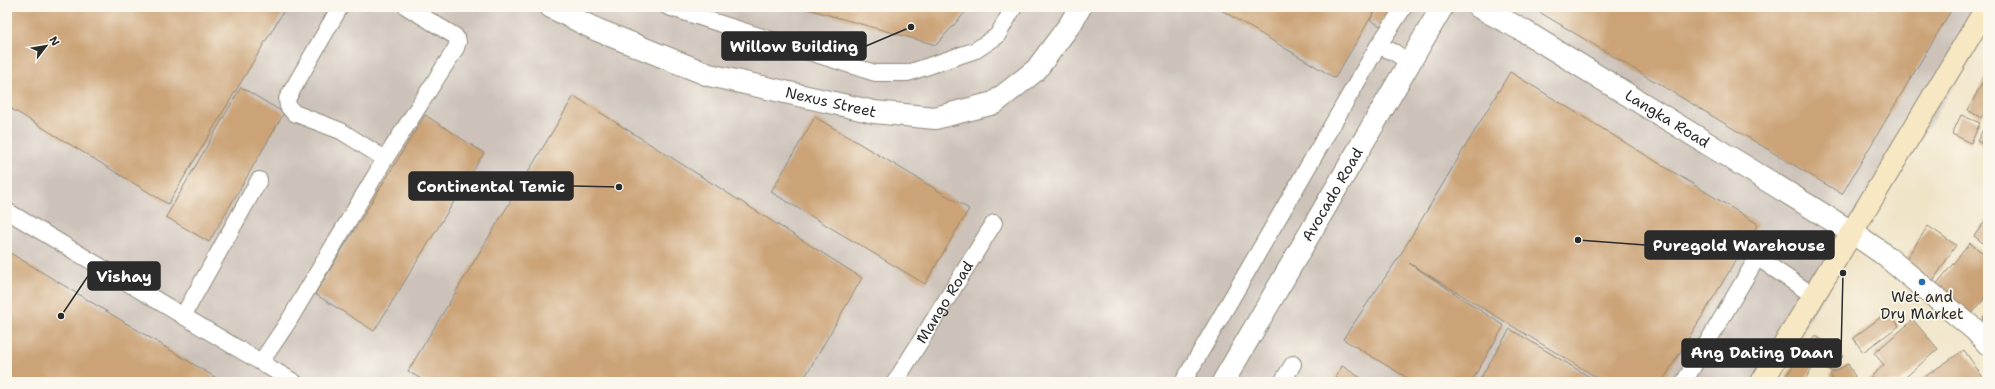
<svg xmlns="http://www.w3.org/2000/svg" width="1995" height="389" viewBox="0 0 1995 389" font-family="'Shantell Sans',sans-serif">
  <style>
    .industrial { fill: #ccc2b9 }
    .building { fill: #cba377 }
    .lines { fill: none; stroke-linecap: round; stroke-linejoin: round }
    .lane-casing { stroke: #8e8879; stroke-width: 18 }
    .street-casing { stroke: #8e8879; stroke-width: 24 }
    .secondary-casing { stroke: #8e8879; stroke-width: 24 }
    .lane { stroke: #fff; stroke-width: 16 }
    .street { stroke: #fff; stroke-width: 22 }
    .secondary { stroke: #f7e8c3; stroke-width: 22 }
    .poi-dot { fill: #1f6fb2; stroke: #fbf7ec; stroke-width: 1.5 }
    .labels { text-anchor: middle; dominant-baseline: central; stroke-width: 3.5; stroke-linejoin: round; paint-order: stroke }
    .street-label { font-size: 15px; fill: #2b2b2b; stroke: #fbf7ec }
    .poi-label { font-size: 15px; fill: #2b2b2b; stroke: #fbf7ec }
    .leader { fill: none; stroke: #2b2b2b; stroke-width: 1.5 }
    .callout-dot { fill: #2b2b2b; stroke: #fbf7ec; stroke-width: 1.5 }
    .callout { fill: #2b2b2b; stroke: #2b2b2b; stroke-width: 1.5 }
    .callout-label { font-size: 16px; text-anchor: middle; font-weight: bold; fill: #fff }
  </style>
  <rect width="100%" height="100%" fill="#fbf7ec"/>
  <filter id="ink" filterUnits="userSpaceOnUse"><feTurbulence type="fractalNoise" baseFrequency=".025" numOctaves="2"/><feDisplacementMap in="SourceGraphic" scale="8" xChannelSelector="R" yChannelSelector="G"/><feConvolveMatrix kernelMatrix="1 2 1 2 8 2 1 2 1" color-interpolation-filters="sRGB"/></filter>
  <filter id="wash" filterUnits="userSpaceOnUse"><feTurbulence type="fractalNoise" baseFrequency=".012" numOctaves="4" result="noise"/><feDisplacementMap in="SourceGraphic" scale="16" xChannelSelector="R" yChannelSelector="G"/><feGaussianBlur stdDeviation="0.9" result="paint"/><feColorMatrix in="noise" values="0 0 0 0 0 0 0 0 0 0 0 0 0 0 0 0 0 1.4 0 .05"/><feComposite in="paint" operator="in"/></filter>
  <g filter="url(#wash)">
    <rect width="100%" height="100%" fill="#f0e4c7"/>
    <path class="industrial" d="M7 7H1988V31L1770 382H7Z"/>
    <g id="blocks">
      <path class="building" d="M7 7H286L168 204 7 106Z
        M800 7H964L968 9 936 45Z
        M1216 7H1377L1335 78Z
        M1378 7H1399L1386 29 1370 20Z
        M1531 7H1953L1842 194Z
        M1510 72 1758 224 1662 382H1604L1409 263 1504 326 1471 382H1414L1343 339 1399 257Z
        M1985 77 1988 79V105L1981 118 1968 110Z
        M241 87 284 113 209 242 166 217Z
        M574 96 862 278 802 382H426L408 371Z
        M425 115 484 153 374 331 315 294Z
        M1961 115 1980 123 1971 143 1952 134Z
        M815 117 969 209 925 284 771 192Z
        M1988 120V147L1977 141Z
        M1988 217V247L1974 236Z
        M1928 226 1956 245 1931 284 1902 265Z
        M1970 243 1988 257V294L1970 316 1934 287Z
        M7 251 223 382H7Z
        M1889 311 1899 326 1863 352 1853 338Z
        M1988 311V324L1982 319Z
        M1913 320 1938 349 1900 382H1865L1884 365 1874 353Z
        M1510 329 1598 382H1478Z
        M1815 335 1843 355 1833 372 1817 362 1803 382H1794L1786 376Z
        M1964 350 1986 382H1917Z
        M1848 364 1858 382H1834L1830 374Z
        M1342 366 1367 382H1332Z"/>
    </g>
  </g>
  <g filter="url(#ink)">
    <use href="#blocks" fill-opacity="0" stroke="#8e8879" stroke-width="1"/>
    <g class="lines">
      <defs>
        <g id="lane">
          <path d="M340 7 287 99 288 106 294 113 341 131 385 159"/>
          <path d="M668 7 875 73H908L976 50 997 36 1014 7"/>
          <path d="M1378 46 1394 52 1409 63"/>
          <path d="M7 211 294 382"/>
          <path d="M1745 249 1814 296"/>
          <path d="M183 316 259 180"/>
          <path d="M261 362 288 322 385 159 456 48 458 41 455 36 407 7"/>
          <path id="s1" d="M895 382 994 223"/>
          <path d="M1183 382 1378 46 1404 7"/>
          <path d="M1282 382 1293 364"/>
          <path d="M1684 382 1757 258"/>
        </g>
        <g id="street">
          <path id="s2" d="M551 7 595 29 709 75 874 112 935 118 994 103 1036 70 1071 23 1080 7"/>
          <path id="s3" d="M1479 7 1524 31 1853 233 1882 253 1975 330 1988 344"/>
          <path id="s4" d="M1223 382 1442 7"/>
        </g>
        <path id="secondary" d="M1762 382 1987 7"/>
      </defs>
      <use href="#lane" class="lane-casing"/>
      <use href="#street" class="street-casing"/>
      <use href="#secondary" class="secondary-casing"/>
      <use href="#lane" class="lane"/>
      <use href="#street" class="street"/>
      <use href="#secondary" class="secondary"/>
    </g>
  </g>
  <circle class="poi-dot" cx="1922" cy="282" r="4"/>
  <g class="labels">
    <g class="street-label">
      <text stroke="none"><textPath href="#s2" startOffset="297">Nexus Street</textPath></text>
      <text stroke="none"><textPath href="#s3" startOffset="219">Langka Road</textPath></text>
      <text stroke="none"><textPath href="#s4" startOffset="217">Avocado Road</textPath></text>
      <text stroke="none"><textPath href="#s1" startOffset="94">Mango Road</textPath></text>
    </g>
    <g class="poi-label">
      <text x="1922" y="297">Wet and<tspan x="1922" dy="17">Dry Market</tspan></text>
    </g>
  </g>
  <path class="leader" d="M911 27L866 46M619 187L573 186M1578 240L1645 245M61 316L88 276M1843 273L1841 353"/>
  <g class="callout-dot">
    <circle cx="911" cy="27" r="4"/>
    <circle cx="619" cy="187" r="4"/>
    <circle cx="1578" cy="240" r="4"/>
    <circle cx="61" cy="316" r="4"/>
    <circle cx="1843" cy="273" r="4"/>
  </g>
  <g class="callout">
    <rect x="722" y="32" width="144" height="28" rx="4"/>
    <rect x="409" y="172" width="164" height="28" rx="4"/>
    <rect x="1645" y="231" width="189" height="28" rx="4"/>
    <rect x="88" y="262" width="72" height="28" rx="4"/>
    <rect x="1682" y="339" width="159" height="28" rx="4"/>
  </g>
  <g class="callout-label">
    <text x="794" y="52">Willow Building</text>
    <text x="491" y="192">Continental Temic</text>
    <text x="1739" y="251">Puregold Warehouse</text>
    <text x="124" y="282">Vishay</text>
    <text x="1762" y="358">Ang Dating Daan</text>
  </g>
  <rect width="1995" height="389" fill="none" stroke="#fbf7ec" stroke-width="24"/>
  <g transform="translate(46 46) rotate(59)" stroke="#fbf7ec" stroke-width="3" paint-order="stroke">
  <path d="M0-3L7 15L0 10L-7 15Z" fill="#2b2b2b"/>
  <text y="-6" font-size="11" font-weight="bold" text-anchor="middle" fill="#2b2b2b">N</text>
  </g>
</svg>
